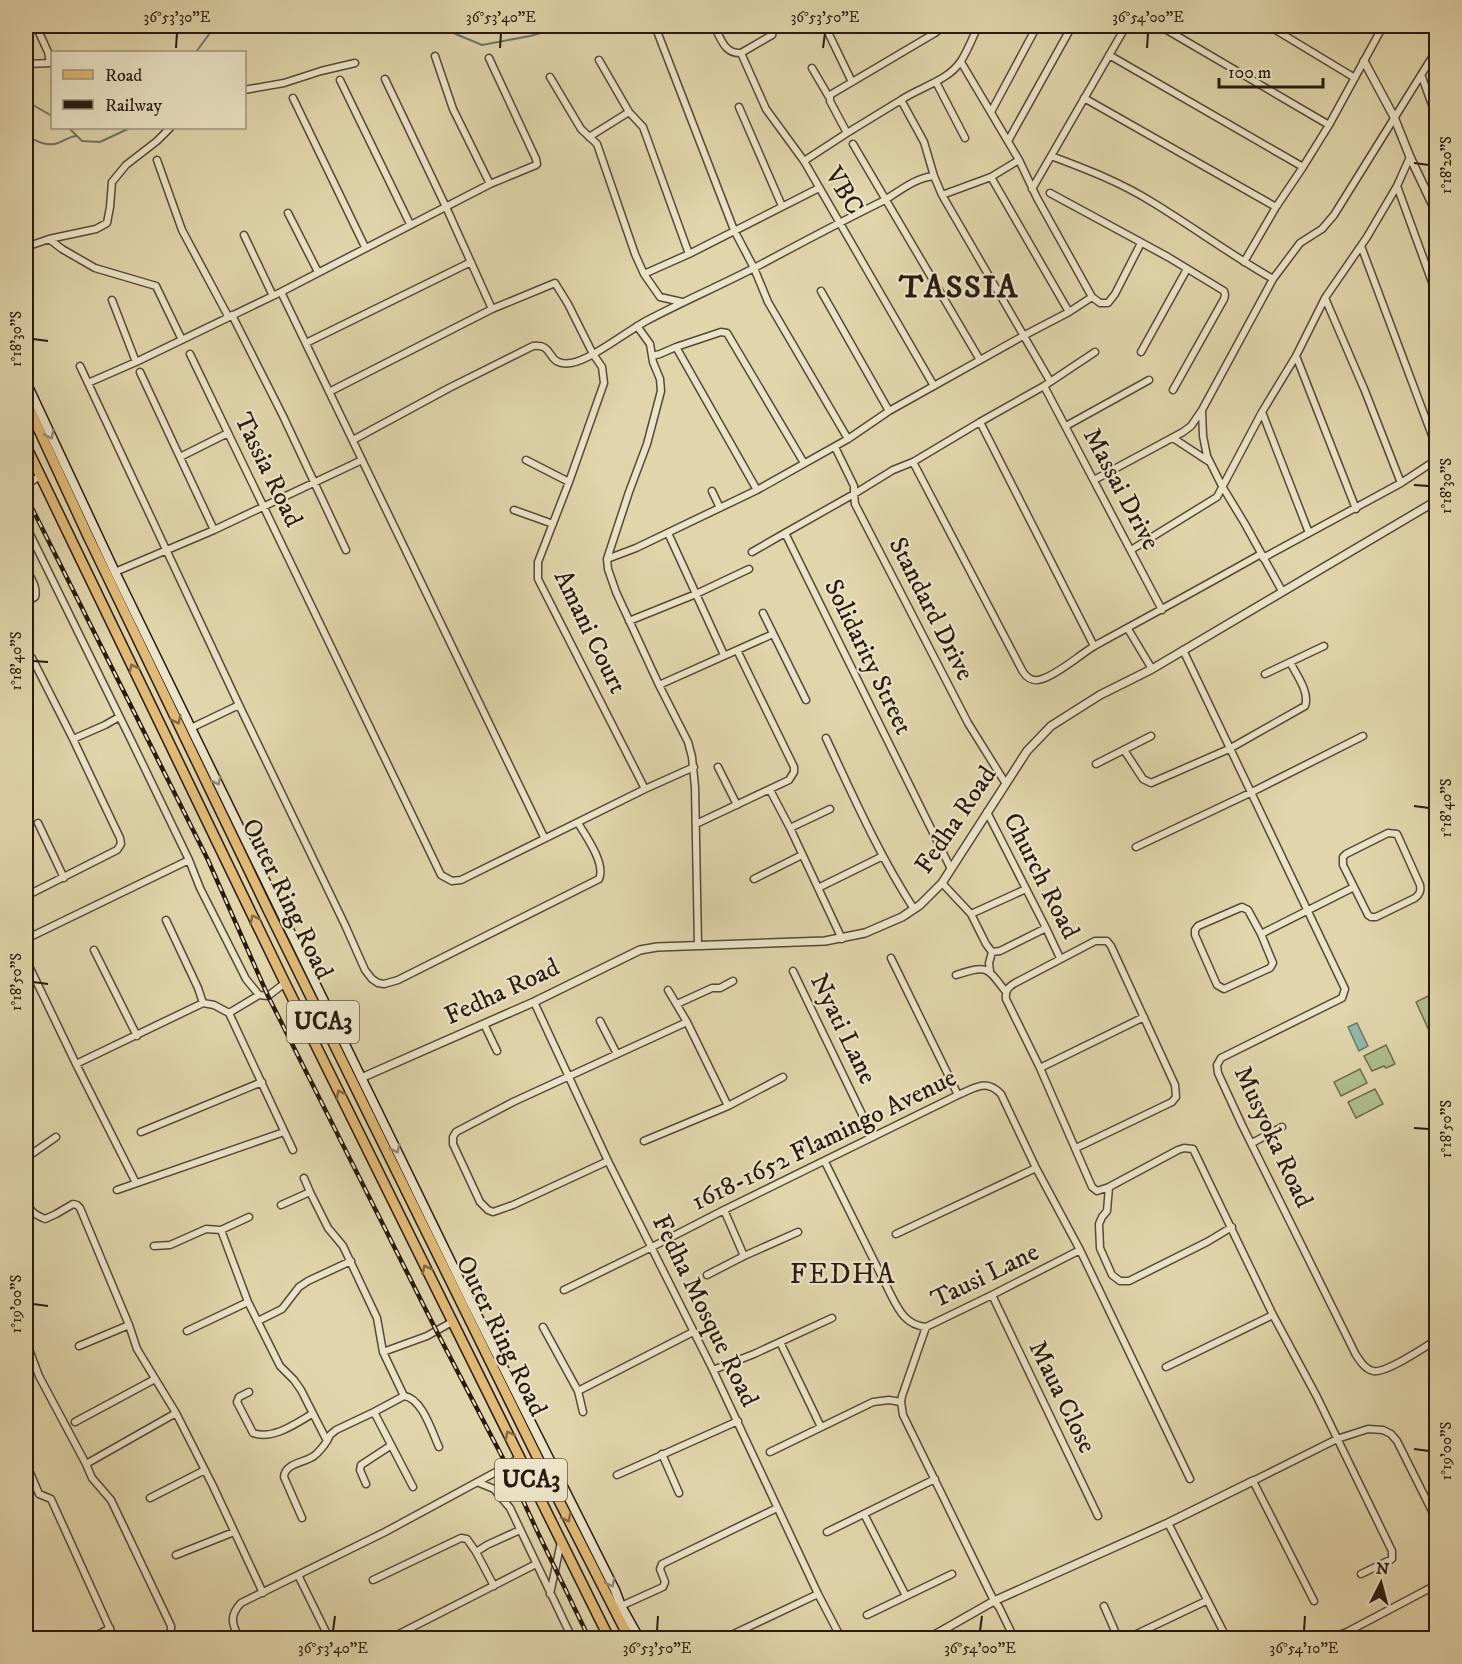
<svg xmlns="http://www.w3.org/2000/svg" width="1462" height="1664" viewBox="0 0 1462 1664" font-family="'IM FELL DW Pica',serif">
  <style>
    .green { fill: #afbe8c; stroke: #6c6c4e; stroke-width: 1.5 }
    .water { fill: #94b8ab; stroke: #69796d; stroke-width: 1.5 }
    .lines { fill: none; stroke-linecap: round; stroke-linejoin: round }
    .stream { stroke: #69796d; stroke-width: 2 }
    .minor-casing { stroke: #574938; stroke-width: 9 }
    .tertiary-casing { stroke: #574938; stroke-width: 10 }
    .secondary-casing { stroke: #291a11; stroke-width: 11 }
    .primary-casing { stroke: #291a11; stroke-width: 12 }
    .minor { stroke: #ece4c8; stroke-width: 6 }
    .tertiary { stroke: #ece4c8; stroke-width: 7 }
    .secondary { stroke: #ece4c8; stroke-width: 8 }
    .primary { stroke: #e0ba76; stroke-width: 9 }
    .rail-casing { stroke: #291a11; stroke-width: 4.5 }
    .rail { stroke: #ece4c8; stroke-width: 2; stroke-dasharray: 7; stroke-linecap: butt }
    .oneway { stroke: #948976 }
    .oneway2 { stroke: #846a44 }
    .ticks { fill: none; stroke: #291a11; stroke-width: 2 }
    .labels { text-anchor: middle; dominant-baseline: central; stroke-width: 4.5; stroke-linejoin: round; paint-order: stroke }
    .shield { fill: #ece4c8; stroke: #645748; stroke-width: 1.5 }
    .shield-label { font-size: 24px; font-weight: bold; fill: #291a11 }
    .street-label { font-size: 26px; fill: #291a11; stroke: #ece4c8 }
    .quarter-label { font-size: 28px; letter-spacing: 1.5px; fill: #291a11; stroke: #ece4c8 }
    .district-label { font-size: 32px; font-weight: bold; letter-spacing: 1.5px; fill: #291a11; stroke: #ece4c8 }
    .neatline { fill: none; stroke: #291a11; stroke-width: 2 }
    .ticks-label { font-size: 15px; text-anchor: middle; fill: #291a11 }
  </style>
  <rect width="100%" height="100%" fill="#e1d5ab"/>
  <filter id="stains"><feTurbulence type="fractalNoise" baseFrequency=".00333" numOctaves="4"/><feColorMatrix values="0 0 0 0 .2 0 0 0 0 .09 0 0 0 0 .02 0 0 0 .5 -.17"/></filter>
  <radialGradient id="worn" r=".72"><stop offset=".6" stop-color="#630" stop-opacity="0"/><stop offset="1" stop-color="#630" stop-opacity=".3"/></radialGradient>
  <path class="green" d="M1436 992V1046L1416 1002Z
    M1386 1045 1395 1064 1386 1068 1384 1066 1372 1071 1364 1056Z
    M1360 1069 1367 1083 1341 1096 1334 1082Z
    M1375 1089 1383 1104 1356 1118 1348 1102Z"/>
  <path class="water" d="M1357 1023 1368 1046 1359 1051 1348 1027Z"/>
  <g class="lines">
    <path class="stream" d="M441 26 451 32 482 45 530 36 567 26
      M196 52 215 26
      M26 101 52 116
      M69 128 82 141 100 142 130 128
      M26 135C34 141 48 147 58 143 64 141 68 137 76 136"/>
    <defs>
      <path id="minor" d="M655 26 734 230 754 268 768 302 848 439
        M714 26C721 38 724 54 741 53L766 109 804 161 934 386
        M825 26 852 82
        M978 26C973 37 968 50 961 61 948 81 920 87 901 100L924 142 934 176 942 195 1050 381
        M1160 26 1329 125
        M1269 26 1355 78
        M741 53 772 35 773 32 769 26
        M1109 55 1303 167
        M435 56 453 109 490 184
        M599 60 629 112 643 127 689 254
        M961 62 1019 160 1037 198 1092 297 1100 303H1108L1115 294 1141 243
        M26 64 50 63 48 52 36 26
        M812 68 829 97
        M550 77 581 129 597 144 635 254 644 274 660 297 682 302
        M1422 77 1436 116
        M385 79 446 207 492 309
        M340 80 410 224
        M936 82 965 138
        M244 90 284 83 321 71 355 63
        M293 98 365 247
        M1084 98 1276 207
        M739 107 782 206
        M991 112 1037 26
        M847 133 901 100
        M589 137 629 112
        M1008 141 1072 26
        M853 144 980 360
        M1051 156C1086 169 1120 182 1152 202 1193 227 1231 255 1273 279
        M157 160 182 230 228 316
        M804 161 847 133 830 101V95L935 33 944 26
        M991 177 1069 312
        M1397 186 1436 293
        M1032 189 1126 26
        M1050 193 1168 257 1224 291 1225 295 1224 299 1173 390
        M942 195 991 177 1019 160
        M288 213 318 272
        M244 235 273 296
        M49 239 96 229 107 223 110 207 112 182 126 165 157 141 170 128
        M1361 246 1436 446
        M26 247 49 239 62 249 95 268 156 286 182 340
        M1244 262 1276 207 1303 167 1329 125 1383 26
        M644 274 689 254 819 188
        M821 291 889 411
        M281 292 544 837
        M112 300 136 362
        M232 315 283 416 346 550
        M306 343 471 262
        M676 347 721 332 727 333 804 463
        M1141 352 1187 269
        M190 354 441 875 452 881 461 880 645 789 694 767
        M652 356 660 354 676 347 757 490
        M1296 356 1356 509
        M80 366 239 705 345 925 365 970 372 979 378 983 384 984 398 980 599 879C606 864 586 836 578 823
        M140 372 214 530
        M88 383 136 362 281 292 490 184 536 165 537 164 536 159 489 58
        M1044 386 1162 610
        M329 392 492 309 555 283 568 304 593 354 602 367 604 383 569 482 538 562V579L645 789
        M1202 411 1203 436 1207 456 1222 486 1245 524 1282 591
        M1262 412 1309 533
        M1066 426 1149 380
        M1173 438 1208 461
        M353 440 449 388 533 346C556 343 545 367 571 363 591 360 626 332 646 321 682 302 719 286 756 267 799 244 842 221 885 200 901 190 915 178 934 176
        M835 447 854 486V494L855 504 968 723 1006 784
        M180 457 228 433
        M526 460 569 482
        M913 462 980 422
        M1094 480 1183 432 1191 426 1202 410 1273 279 1300 243 1322 229 1334 215 1436 51
        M1401 483 1436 460
        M26 485 40 476
        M712 491 720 508
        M514 510 553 524
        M26 526 132 742 189 860 200 888 246 979 259 995
        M668 533 724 655
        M1131 550 1217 497 1262 412 1296 356 1325 298 1367 237 1397 186 1410 157
        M752 552 785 533
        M1263 558 1401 483 1365 391 1325 298
        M607 559 629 492 647 444 661 391 660 379 653 362 650 344 637 326
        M26 568C30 577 38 587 35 597L26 602
        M115 572 214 530 362 460
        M763 613 806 700
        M629 621 696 594 749 569
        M1128 629 1152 669
        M1094 646 980 422 1044 386 1095 352
        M1183 650 1345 989 1342 998 1221 1058 1217 1065 1218 1073 1242 1125 1356 1355C1361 1362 1365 1369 1373 1371 1385 1374 1425 1347 1436 1340
        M26 655 32 658 73 739 120 838 121 844 117 850 26 896
        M1265 674 1324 646
        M659 685 773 634
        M191 728 239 705
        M826 738C853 796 879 855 914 909
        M73 739 105 725 119 717
        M1124 750 1143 779 1151 783 1229 749 1305 706C1310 692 1296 674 1290 662
        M1096 764 1151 736
        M718 767 737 805
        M770 790 790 828 842 939
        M987 812 1046 928 1060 958
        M38 823 64 878
        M696 824 789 780 794 772V767L737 650
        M790 828 830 809
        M1388 833 1397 834 1398 836 1420 885C1421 891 1420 894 1415 898L1376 917H1371L1368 915 1343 865V857L1346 854Z
        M1136 847 1250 793 1363 736
        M951 869 785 533 854 494 893 470 913 462 1023 672C1028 679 1033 682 1042 679 1060 673 1079 655 1096 645 1151 615 1206 585 1261 554
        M754 879 802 855
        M942 883 971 914 986 944 992 952 1000 951 1046 928
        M818 888 883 856
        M1242 907 1248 910 1261 934 1273 963 1270 968 1224 989 1217 985 1195 935V930L1198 926Z
        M971 914 1026 889
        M166 920 198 988 203 1003
        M1261 934 1354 887
        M26 939 189 860
        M698 945 695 787 692 757 688 742 659 685 616 592 608 569 607 559 636 548 757 490 848 439 889 411 1023 336 1069 312 1092 297
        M94 950 137 1036
        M891 958 958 1095
        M28 964 76 1064 136 1183
        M793 971 873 1137
        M990 971 989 963 992 952
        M956 975C988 965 986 966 1006 992
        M668 990 687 1022 728 1106
        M534 1002 608 1161 713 1370 818 1594 841 1638
        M677 1004 712 988H720L733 981
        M229 1013 293 1150
        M600 1021 617 1054
        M484 1024 497 1051
        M76 1064 203 1003 214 1005 229 1013 259 995 268 996 285 983
        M1040 1068 1144 1017
        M141 1132 262 1082
        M644 1141 728 1106 783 1077
        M1252 1143 1282 1127
        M1076 1148 1172 1102 1176 1097 1175 1085 1111 946 1107 941H1095L1015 983C1008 987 1005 991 1006 999L1040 1068 1092 1187 1097 1191 1109 1187 1178 1150 1184 1148 1193 1149 1273 1315 1317 1397 1392 1551V1559L1361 1574
        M26 1156 33 1153 56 1137
        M608 1161 513 1205 493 1212 488 1210 480 1202 453 1144V1137L456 1132 513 1102 687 1022
        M825 1162 891 1295C899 1311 906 1325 926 1327L992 1295 1080 1250
        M1036 1168 1080 1250 1190 1479
        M304 1178 310 1192
        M1109 1187 1107 1211 1102 1217 1099 1224 1100 1248 1112 1275 1120 1281H1129L1207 1242 1232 1227
        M117 1190 284 1132
        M26 1202C30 1212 36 1215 45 1219L56 1214 73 1204 77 1205 80 1208 129 1325 137 1349 176 1413 213 1486 263 1593
        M281 1205 310 1192 328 1228 343 1246 377 1318 383 1352 404 1396C422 1398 432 1432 439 1447
        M724 1210 744 1256
        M221 1230 248 1302 280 1366 294 1380 301 1390 327 1441C323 1447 319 1452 314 1456 304 1463 285 1463 284 1477L302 1518
        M154 1246 170 1245 206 1229 221 1230 249 1217
        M707 1275 744 1256 798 1232
        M564 1290 652 1247 724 1210 958 1095C975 1088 986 1078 1001 1094L1036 1168 896 1234
        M992 1295 1098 1516
        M258 1321 282 1309 299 1287 308 1281 351 1261
        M543 1327 578 1391 693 1332
        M926 1327 902 1396 901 1402 903 1415 994 1601 999 1607 1014 1638
        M187 1331 248 1302
        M26 1341 39 1376 86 1464 92 1478 111 1500 171 1626V1633L160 1638
        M780 1342 821 1427
        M79 1346 129 1325
        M383 1352 427 1336 452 1322
        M1166 1367 1273 1315
        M713 1370 754 1354 832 1318
        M578 1391 583 1412
        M249 1392 239 1397 237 1402 253 1433C273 1440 295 1424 312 1414
        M374 1412 413 1487
        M75 1422 155 1379
        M327 1441 330 1435 336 1430 374 1412 404 1396
        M770 1452 873 1402 889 1400 901 1402
        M662 1454 679 1493
        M26 1463 39 1494 51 1499 114 1638
        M86 1464 176 1413
        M617 1475 738 1421
        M477 1482 494 1489 510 1508 572 1638
        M366 1484 360 1470 361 1465 390 1446
        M150 1498 205 1470
        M864 1514 906 1596
        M1168 1523 1223 1631
        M827 1532 935 1479
        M176 1555 234 1532
        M298 1575 329 1638
        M373 1580 461 1538 467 1539 476 1552
        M494 1586 476 1552 487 1545 520 1530
        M550 1594 561 1542
        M1314 1601 1253 1481 1337 1439 1368 1429 1383 1430 1391 1434 1397 1441 1436 1519
        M621 1606 663 1587 665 1582 660 1569 662 1564 777 1508
        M1104 1606 1118 1638
        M867 1615 952 1574
        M395 1636 536 1564
        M60 1638 63 1637 66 1638
        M92 1638 110 1628
        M239 1638C232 1624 229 1616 241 1603L385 1532 507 1466 520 1457
        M725 1638 818 1594
        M1128 1638 1206 1601
        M1330 1638 1347 1632 1436 1585"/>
      <path id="tertiary" d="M1364 61 1394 117 1410 157 1436 212
        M361 1078 534 1002 640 950 657 947 825 941 865 933 902 917 920 905 942 883 1027 751 1051 726 1100 695 1152 669 1436 501
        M929 1638 994 1601 1168 1523 1253 1481"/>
      <path id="secondary" d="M26 382 115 572 470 1301 615 1590 621 1606 639 1638"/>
      <path id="primary" d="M26 402 88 536 269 912 552 1487 629 1638
        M26 446 285 983 609 1638"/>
    </defs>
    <use href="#minor" class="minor-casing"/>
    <use href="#tertiary" class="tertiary-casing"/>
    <use href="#secondary" class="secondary-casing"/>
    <use href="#primary" class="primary-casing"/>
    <use href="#minor" class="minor"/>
    <use href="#tertiary" class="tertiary"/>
    <use href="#secondary" class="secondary"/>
    <use href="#primary" class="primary"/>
    <defs>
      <path id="rail" d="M26 496 208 860 268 996 437 1332 507 1466 539 1535 589 1638"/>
    </defs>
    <use href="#rail" class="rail-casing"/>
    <use href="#rail" class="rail"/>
  </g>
  <defs><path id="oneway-chevron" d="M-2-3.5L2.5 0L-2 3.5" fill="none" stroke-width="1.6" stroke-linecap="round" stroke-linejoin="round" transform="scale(1.5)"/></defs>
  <g class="oneway">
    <use href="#oneway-chevron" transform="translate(50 435) rotate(65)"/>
    <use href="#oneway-chevron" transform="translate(217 781) rotate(64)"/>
    <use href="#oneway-chevron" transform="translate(396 1149) rotate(64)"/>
    <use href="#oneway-chevron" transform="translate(611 1583) rotate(64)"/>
  </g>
  <g class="oneway2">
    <use href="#oneway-chevron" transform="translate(133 668) rotate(-116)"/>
    <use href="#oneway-chevron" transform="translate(177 720) rotate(64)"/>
    <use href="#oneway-chevron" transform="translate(254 919) rotate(-116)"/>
    <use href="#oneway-chevron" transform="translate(340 1094) rotate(-117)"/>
    <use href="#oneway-chevron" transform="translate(426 1269) rotate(-116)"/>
    <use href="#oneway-chevron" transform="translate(509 1435) rotate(-117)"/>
    <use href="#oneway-chevron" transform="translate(567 1518) rotate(63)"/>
  </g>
  <path class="ticks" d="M176 48 177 33M500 48 501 33M823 48 825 33M1147 48 1148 33M1414 163 1429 165M33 339 48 341M1414 485 1429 486M33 661 48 662M1414 806 1429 808M33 982 48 984M1414 1128 1429 1129M33 1304 48 1306M1414 1449 1429 1451M333 1631 335 1616M657 1631 658 1616M980 1631 982 1616M1304 1631 1305 1616"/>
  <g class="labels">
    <g class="shield">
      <rect x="287" y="1001" width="72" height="42" rx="4.5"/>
      <rect x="495" y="1459" width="72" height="42" rx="4.5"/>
    </g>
    <g class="shield-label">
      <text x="323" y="1022">UCA3</text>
      <text x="531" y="1480">UCA3</text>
    </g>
    <g class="street-label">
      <text transform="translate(844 191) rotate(59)">VBC</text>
      <text transform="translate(268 470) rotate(64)">Tassia Road</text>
      <text transform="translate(1121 489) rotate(62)">Massai Drive</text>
      <text transform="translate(931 609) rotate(63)">Standard Drive</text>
      <text transform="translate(590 632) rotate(64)">Amani Court</text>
      <text transform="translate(868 657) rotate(64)">Solidarity Street</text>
      <text transform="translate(956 820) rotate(-56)">Fedha Road</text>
      <text transform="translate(1041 876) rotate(63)">Church Road</text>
      <text transform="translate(287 899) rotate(64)">Outer Ring Road</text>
      <text transform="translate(502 992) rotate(-25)">Fedha Road</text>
      <text transform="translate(843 1029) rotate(64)">Nyati Lane</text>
      <text transform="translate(1273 1137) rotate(65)">Musyoka Road</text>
      <text transform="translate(824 1140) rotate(-26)">1618-1652 Flamingo Avenue</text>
      <text transform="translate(985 1276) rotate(-26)">Tausi Lane</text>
      <text transform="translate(705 1311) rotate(64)">Fedha Mosque Road</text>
      <text transform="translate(501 1336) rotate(64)">Outer Ring Road</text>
      <text transform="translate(1062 1397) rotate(64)">Maua Close</text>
    </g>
    <g class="quarter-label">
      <text x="843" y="1274">FEDHA</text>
    </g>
    <g class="district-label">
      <text x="959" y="288">TASSIA</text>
    </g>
  </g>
  <rect width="1462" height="1664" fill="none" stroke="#e1d5ab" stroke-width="66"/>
  <rect x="51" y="51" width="195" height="78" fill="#ece4c8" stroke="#9e937f" stroke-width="1.5"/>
  <rect x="63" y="70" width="30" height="9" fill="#e0ba76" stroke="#9e937f" stroke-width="1.5"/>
  <text x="105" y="81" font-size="18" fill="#291a11">Road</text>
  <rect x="63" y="100" width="30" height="9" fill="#291a11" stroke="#9e937f" stroke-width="1.5"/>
  <text x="105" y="111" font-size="18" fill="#291a11">Railway</text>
  <g transform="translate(1381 1583) rotate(6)" stroke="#ece4c8" stroke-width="4.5" paint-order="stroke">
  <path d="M0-4.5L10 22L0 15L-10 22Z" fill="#291a11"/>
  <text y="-9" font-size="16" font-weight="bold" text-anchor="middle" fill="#291a11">N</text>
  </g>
  <path d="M1219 78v9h104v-9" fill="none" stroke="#291a11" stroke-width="3"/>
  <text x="1228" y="78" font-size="18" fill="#291a11" stroke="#ece4c8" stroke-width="4.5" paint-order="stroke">100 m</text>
  <rect x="33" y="33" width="1396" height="1598" class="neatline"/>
  <g class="ticks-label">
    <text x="177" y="22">36°53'30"E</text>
    <text x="501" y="22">36°53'40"E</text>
    <text x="825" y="22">36°53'50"E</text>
    <text x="1148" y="22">36°54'00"E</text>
    <text transform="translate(1446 165) rotate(-90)" y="5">1°18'20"S</text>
    <text transform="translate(16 339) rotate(-90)" y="5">1°18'30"S</text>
    <text transform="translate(1446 486) rotate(-90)" y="5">1°18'30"S</text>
    <text transform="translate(16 661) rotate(-90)" y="5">1°18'40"S</text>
    <text transform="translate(1446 808) rotate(-90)" y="5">1°18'40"S</text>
    <text transform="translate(16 982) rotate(-90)" y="5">1°18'50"S</text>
    <text transform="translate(1446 1129) rotate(-90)" y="5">1°18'50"S</text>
    <text transform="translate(16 1304) rotate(-90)" y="5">1°19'00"S</text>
    <text transform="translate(1446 1451) rotate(-90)" y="5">1°19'00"S</text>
    <text x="333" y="1653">36°53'40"E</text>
    <text x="657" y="1653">36°53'50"E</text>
    <text x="980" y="1653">36°54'00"E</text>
    <text x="1304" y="1653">36°54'10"E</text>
  </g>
  <rect width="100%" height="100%" filter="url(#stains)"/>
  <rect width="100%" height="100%" fill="url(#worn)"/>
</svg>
